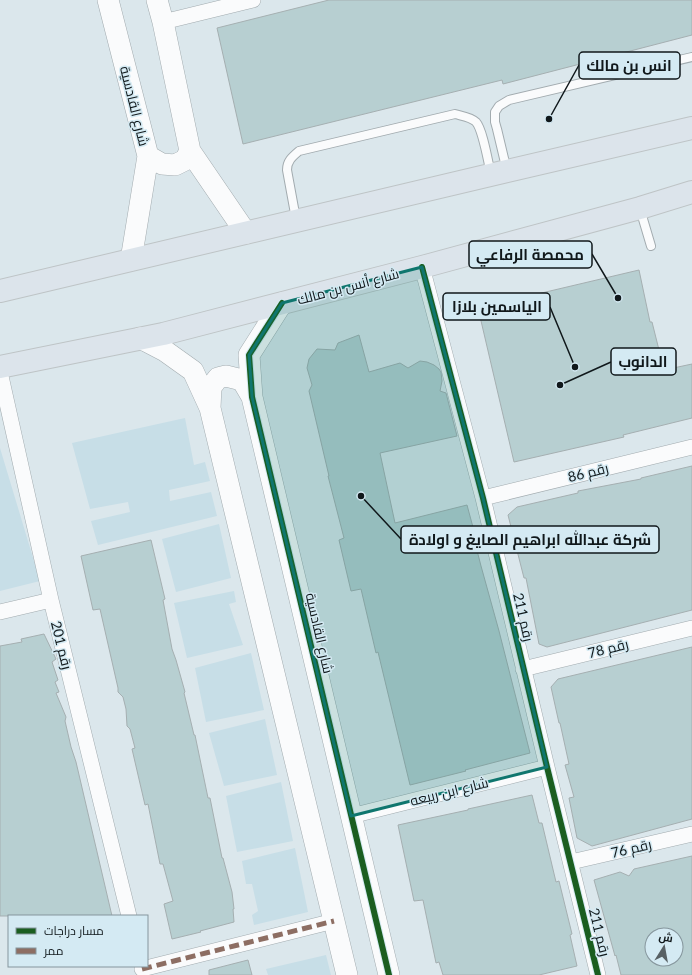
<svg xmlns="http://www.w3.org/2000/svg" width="692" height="975" viewBox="0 0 692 975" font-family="Lato,Cairo,sans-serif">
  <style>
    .built { fill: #c7dee7 }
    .building { fill: #b7cfd1; stroke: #a5afb1; fill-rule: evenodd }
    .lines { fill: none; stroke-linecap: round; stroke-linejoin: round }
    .lane-casing { stroke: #a2abaf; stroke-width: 10 }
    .street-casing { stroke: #a2abaf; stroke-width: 16 }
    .secondary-casing { stroke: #a2abaf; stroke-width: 22 }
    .primary-casing { stroke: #bec4c6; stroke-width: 24 }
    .lane { stroke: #fafbfc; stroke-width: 8 }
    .street { stroke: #fafbfc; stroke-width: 15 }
    .secondary { stroke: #fafbfc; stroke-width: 21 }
    .primary { stroke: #dce4eb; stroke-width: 22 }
    .quiet { stroke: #8d6e63; stroke-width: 5; stroke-dasharray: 10 5; stroke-linecap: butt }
    .cycleway-casing { stroke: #d4eaf3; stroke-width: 8 }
    .cycleway { stroke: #1b5e20; stroke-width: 6 }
    .marked { fill: #0f766e; fill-opacity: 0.2; stroke: #0f766e; stroke-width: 3; stroke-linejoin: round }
    .labels { text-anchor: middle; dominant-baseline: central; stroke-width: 3; stroke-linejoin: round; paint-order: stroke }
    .street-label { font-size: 14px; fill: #10181b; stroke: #d4eaf3 }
    .leader { fill: none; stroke: #10181b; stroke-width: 1.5 }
    .callout-dot { fill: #10181b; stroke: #d4eaf3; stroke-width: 1.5 }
    .callout { fill: #d4eaf3; stroke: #10181b; stroke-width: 1.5 }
    .callout-label { font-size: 15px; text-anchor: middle; font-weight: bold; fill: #10181b }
  </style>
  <rect width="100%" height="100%" fill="#dbe7ec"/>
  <path class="built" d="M185 418 194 465 205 462 210 481 169 490 170 501 211 492 217 516 98 545 91 521 130 512 128 502 90 509 72 443Z
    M0 448 40 581 0 591Z
    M219 524 231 578 176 592 162 539Z
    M234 591 236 602 229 604 243 645 187 658 174 603Z
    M251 653 264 710 206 722 195 668Z
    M265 719 277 775 224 786 209 733Z
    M281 782 293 841 237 852 226 796Z
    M295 848 308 912 254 925 252 915 258 911 252 884H246L242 861Z
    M326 955 331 975H268L266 969Z"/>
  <path class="building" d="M329 0H692V35L503 84 502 80 243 144 217 28Z
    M639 270 650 322H652L664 370 692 364V418L623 435 624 437 514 462 478 308Z
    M359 335 369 372 400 363 408 368 420 361 427 362 434 365 439 369 441 372 442 381 440 391 446 393 457 436 380 453 395 523 467 505 474 531H472L481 566 499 631 530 753 465 770 466 771 410 785 378 652 376 653 361 589 351 591 339 540 344 538 328 476H329L309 391 312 385 307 368 309 359 317 349 335 350 338 343Z
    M692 466V610L547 647 539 644 526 578H524L508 515 517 507 578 493V491L641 479V478Z
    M151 540 165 599 163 600 172 649 176 660 185 692 184 693 194 735H195L208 798H210L222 858H223L232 892 234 909H233L234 922 200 931 201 932 172 939 164 904 173 901 163 864H160L148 804 145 805 132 749 135 748 130 729 127 726 126 709 123 697 118 692V688L100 609 93 610 81 556Z
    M44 634 56 659 52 662 58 680 55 682 59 692 56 693 66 717 65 721 71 747 76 762 112 916H0V646L22 642 21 639Z
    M692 647V819L592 846 577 838 569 798 574 797 565 765 569 764 560 723H559L551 687 558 679Z
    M532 795 539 823H542L556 882 559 881 572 934 570 935 577 966 539 975H443L439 962 436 963 423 900 414 901 398 825 468 810V809Z
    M692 856V975H621L616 955 615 956 594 880 620 872 629 876 634 869ZM652 935H676V959H652Z
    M248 960 252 975H209V970Z"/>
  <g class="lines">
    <defs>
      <path id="lane" d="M507 171 497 129 495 122V112L499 106 509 100 692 57
        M640 209 651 246
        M296 219 287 170C287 161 292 157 299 151L455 114C462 116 471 117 476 122 483 130 488 162 491 174"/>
      <path id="street" d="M163 22 253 0
        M422 267 483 498 547 767 598 975
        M0 372 51 600 129 916
        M483 498 692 447
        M0 612 51 600
        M523 669 692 628
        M351 816 547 767
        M571 862 692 834
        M142 969 334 921"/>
      <path id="secondary" d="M108 0 148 156 131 260
        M157 0 163 22 190 151 246 233
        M148 156 162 164 175 165 185 160 190 151
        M282 303 249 355 252 397 389 975
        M140 338 165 351 193 371 210 408 347 975
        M210 408 211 387 218 378 226 376 242 380 252 397"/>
      <path id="primary" d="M0 291 507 171 692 128
        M0 367 163 334 422 267 640 208 692 192"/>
    </defs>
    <use href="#lane" class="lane-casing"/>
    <use href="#street" class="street-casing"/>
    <use href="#secondary" class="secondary-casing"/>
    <use href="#primary" class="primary-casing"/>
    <use href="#lane" class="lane"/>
    <use href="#street" class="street"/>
    <use href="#secondary" class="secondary"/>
    <use href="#primary" class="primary"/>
    <path class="quiet" d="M142 969 334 921"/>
    <defs>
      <path id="cycleway" d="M422 267 483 498 547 767 598 975
        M282 303 249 355 252 397 389 975"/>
    </defs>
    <use href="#cycleway" class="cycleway-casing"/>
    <use href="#cycleway" class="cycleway"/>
  </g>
  <path class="marked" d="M422 267 483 498 547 767 351 816 252 397 249 355 282 303Z"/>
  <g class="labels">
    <g class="street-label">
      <text transform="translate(135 106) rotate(76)">شارع القادسية</text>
      <text transform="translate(348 286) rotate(-15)">شارع أنس بن مالك</text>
      <text transform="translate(588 472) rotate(-14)">رقم 86</text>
      <text transform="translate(524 617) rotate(77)">رقم 211</text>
      <text transform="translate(320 633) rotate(77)">شارع القادسية</text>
      <text transform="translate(62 645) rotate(76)">رقم 201</text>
      <text transform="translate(608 648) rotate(-14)">رقم 78</text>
      <text transform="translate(449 791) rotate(-14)">شارع ابن ربيعه</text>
      <text transform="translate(631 848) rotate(-13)">رقم 76</text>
      <text transform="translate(600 932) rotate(76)">رقم 211</text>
    </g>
  </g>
  <path class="leader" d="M549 119L579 65M618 298L592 254M575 367L550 307M560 385L611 362M361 496L401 539"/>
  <g class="callout-dot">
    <circle cx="549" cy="119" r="4"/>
    <circle cx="618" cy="298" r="4"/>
    <circle cx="575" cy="367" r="4"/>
    <circle cx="560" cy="385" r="4"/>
    <circle cx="361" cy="496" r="4"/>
  </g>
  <g class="callout">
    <rect x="579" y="52" width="101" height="27" rx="4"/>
    <rect x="469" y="241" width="123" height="27" rx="4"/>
    <rect x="443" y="293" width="107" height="27" rx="4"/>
    <rect x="611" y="348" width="65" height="27" rx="4"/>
    <rect x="401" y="526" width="258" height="27" rx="4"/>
  </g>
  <g class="callout-label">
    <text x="629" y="71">انس بن مالك</text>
    <text x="530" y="260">محمصة الرفاعي</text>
    <text x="497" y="312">الياسمين بلازا</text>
    <text x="643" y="367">الدانوب</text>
    <text x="530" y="545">شركة عبدالله ابراهيم الصايغ و اولادة</text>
  </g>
  <rect x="8" y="915" width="140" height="52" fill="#d4eaf3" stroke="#86969d"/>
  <rect x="16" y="928" width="20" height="6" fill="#1b5e20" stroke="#86969d"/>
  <text x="44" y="935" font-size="12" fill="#10181b">مسار دراجات</text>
  <rect x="16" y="948" width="20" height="6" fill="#8d6e63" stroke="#86969d"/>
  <text x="44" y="955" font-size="12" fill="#10181b">ممر</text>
  <g transform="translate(664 947) rotate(11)"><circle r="19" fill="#d4eaf3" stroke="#86969d"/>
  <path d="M0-3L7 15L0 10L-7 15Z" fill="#576064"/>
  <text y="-6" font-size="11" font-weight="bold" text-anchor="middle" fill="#10181b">ش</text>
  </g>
</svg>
